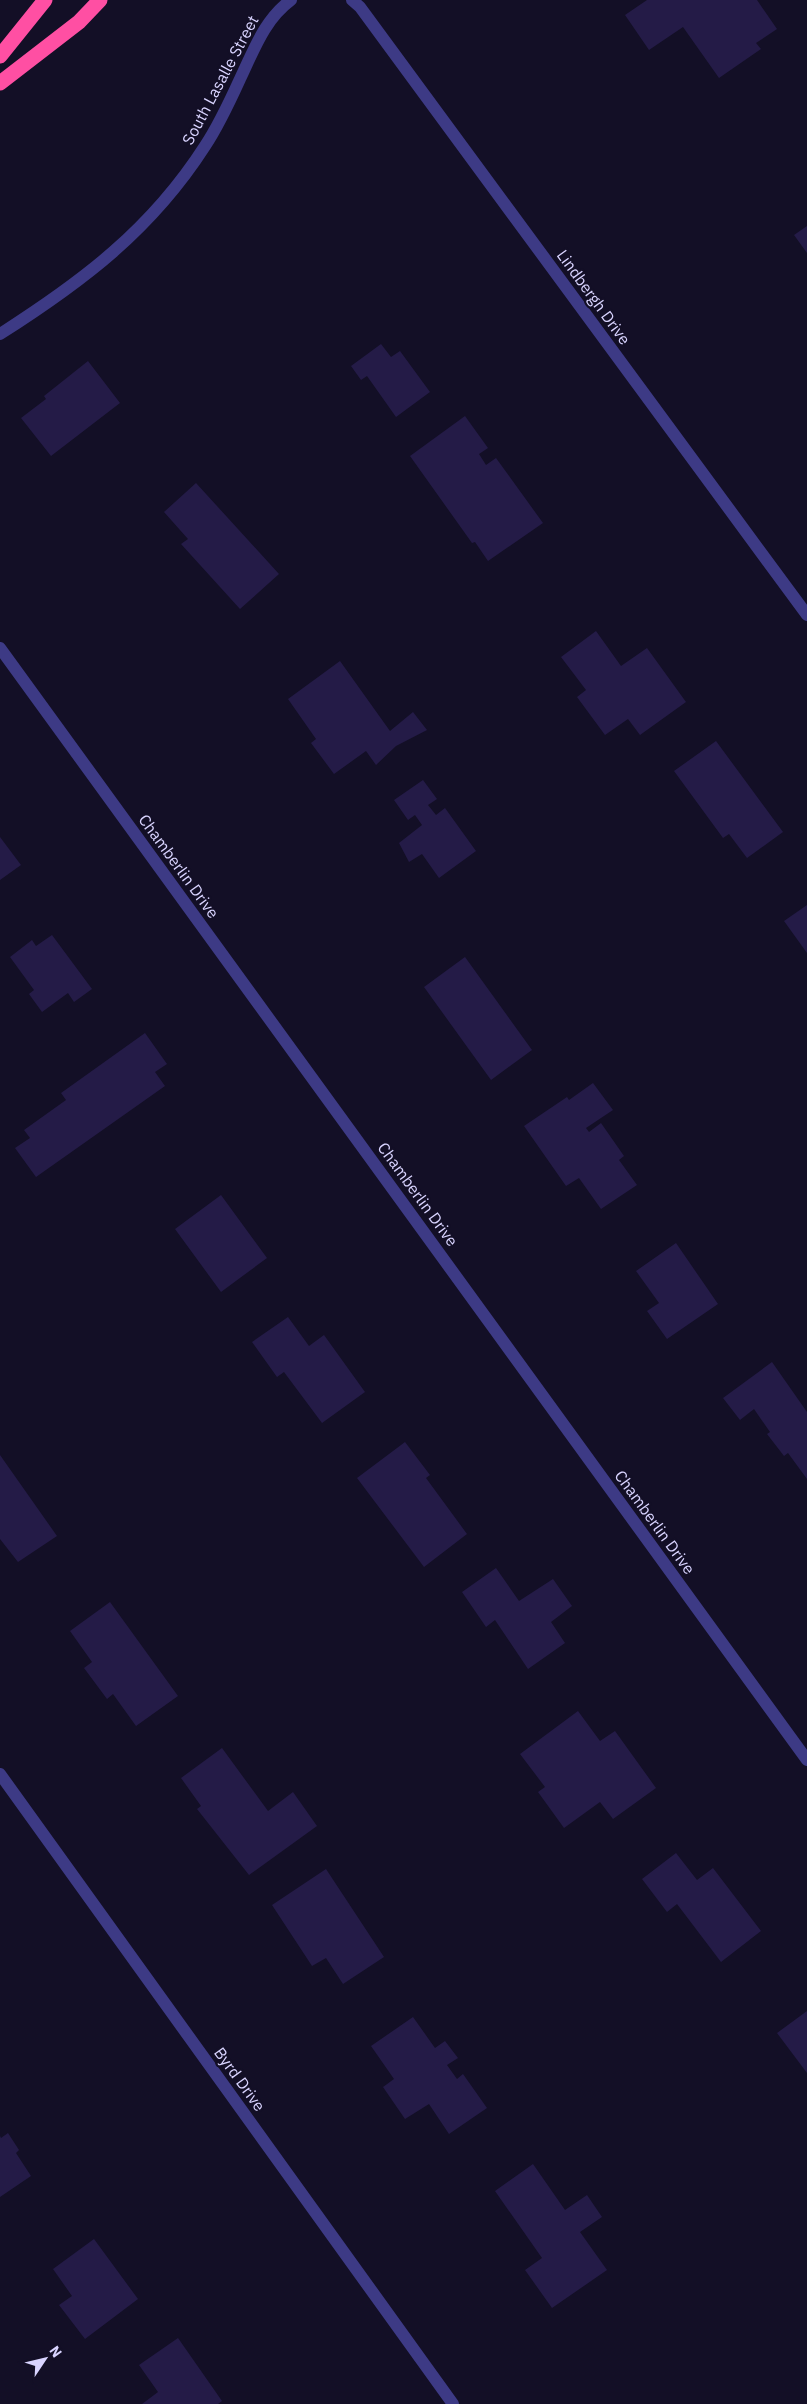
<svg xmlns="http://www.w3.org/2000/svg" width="807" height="2404" viewBox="0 0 807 2404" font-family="'IBM Plex Sans',sans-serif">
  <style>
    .building { fill: #241b47 }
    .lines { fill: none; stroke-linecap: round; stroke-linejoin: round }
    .minor { stroke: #3d3a85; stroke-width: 12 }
    .motorway { stroke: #ff4fa3; stroke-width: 15 }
    .labels { text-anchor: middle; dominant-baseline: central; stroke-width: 4.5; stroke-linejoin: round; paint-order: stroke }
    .street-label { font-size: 16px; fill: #d9d4ff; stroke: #130f26 }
  </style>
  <rect width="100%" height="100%" fill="#130f26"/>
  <path class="building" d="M647 0H757L777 29 756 43 761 49 719 78 683 27 649 50 625 15Z
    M807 226V253L794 235Z
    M381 344 391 357 400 351 430 392 396 417 367 376 361 380 351 366Z
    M88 361 120 403 51 456 21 418 46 399 44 396Z
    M465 416 488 448 479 454 486 465 496 458 543 523 488 561 475 542 472 543 410 456Z
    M196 483 279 574 240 609 181 544 188 539 164 512Z
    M596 631 621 666 647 648 686 702 640 735 628 719 605 735 577 697 586 690 561 657Z
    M340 661 390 731 413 712 427 730 396 746 376 765 366 751 334 774 311 743 316 739 288 699Z
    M716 741 783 832 747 858 729 834 723 838 674 771Z
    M423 780 437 799 428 805 436 815 445 808 476 851 439 878 422 854 409 862 399 843 422 825 415 815 408 820 394 800Z
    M0 837 21 865 0 880Z
    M807 905V953L784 921Z
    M52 935 92 989 74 1002 68 993 42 1012 29 994 34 990 10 957 32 940 36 946Z
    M465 957 532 1050 491 1080 424 987Z
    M145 1033 167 1064 155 1072 165 1086 36 1177 15 1148 30 1138 24 1130 66 1100 61 1093Z
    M593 1083 613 1110 586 1128 589 1132 601 1123 624 1156 619 1160 637 1185 601 1209 579 1178 566 1186 524 1126 567 1097 569 1100Z
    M221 1195 267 1258 221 1292 175 1229Z
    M676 1243 718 1304 667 1339 647 1311 659 1303 636 1271Z
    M288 1317 309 1346 324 1335 365 1392 322 1423 284 1372 277 1377 252 1342Z
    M772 1362 807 1412V1479L788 1453 784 1456 767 1434 770 1432 754 1409 740 1420 723 1398Z
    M405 1442 430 1475 426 1478 467 1534 424 1567 357 1478Z
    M0 1455 57 1536 18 1562 0 1539Z
    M496 1568 519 1601 553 1579 572 1606 551 1622 565 1643 528 1669 495 1620 486 1627 462 1592Z
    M110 1602 178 1696 136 1726 113 1694 107 1699 84 1668 92 1662 70 1631Z
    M578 1711 600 1741 615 1731 656 1788 613 1819 600 1802 564 1828 538 1792 545 1787 520 1754Z
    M222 1748 268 1811 293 1792 317 1826 249 1875 197 1809 201 1806 181 1778Z
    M676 1853 697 1880 713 1868 761 1931 721 1962 677 1904 667 1912 642 1879Z
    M326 1869 384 1957 343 1984 326 1958 312 1966 272 1905Z
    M807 2011V2073L777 2033Z
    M413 2017 435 2048 445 2041 458 2058 447 2065 457 2079 463 2074 487 2108 449 2134 429 2104 405 2119 383 2087 394 2079 371 2046Z
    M8 2133 19 2150 16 2153 31 2176 0 2197V2136L1 2138Z
    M533 2164 565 2210 587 2195 602 2217 580 2232 607 2270 552 2308 525 2270 542 2258 495 2191Z
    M94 2239 138 2299 85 2339 59 2305 72 2296 53 2269Z
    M178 2338 222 2401 218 2404H142L158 2392 139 2365Z"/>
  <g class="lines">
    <path class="minor" d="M352 0 360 7 807 615
      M0 334C83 281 151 230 205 146 219 125 230 101 240 79 254 50 264 20 291 0
      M0 648 807 1760
      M0 1774 453 2404"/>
    <path class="motorway" d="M0 56 45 0
      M0 83 79 22 100 0"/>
  </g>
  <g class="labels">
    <g class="street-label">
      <text transform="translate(220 80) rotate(-62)">South Lasalle Street</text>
      <text transform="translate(594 297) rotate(54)">Lindbergh Drive</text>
      <text transform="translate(179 866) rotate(54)">Chamberlin Drive</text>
      <text transform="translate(418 1194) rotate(54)">Chamberlin Drive</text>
      <text transform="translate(655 1522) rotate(54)">Chamberlin Drive</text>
      <text transform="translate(240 2079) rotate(54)">Byrd Drive</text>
    </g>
  </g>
  <g transform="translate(45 2359) rotate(55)" stroke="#130f26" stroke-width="4" paint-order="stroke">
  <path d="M0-4L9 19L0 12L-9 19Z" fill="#d9d4ff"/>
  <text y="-8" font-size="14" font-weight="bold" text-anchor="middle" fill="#d9d4ff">N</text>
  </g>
</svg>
